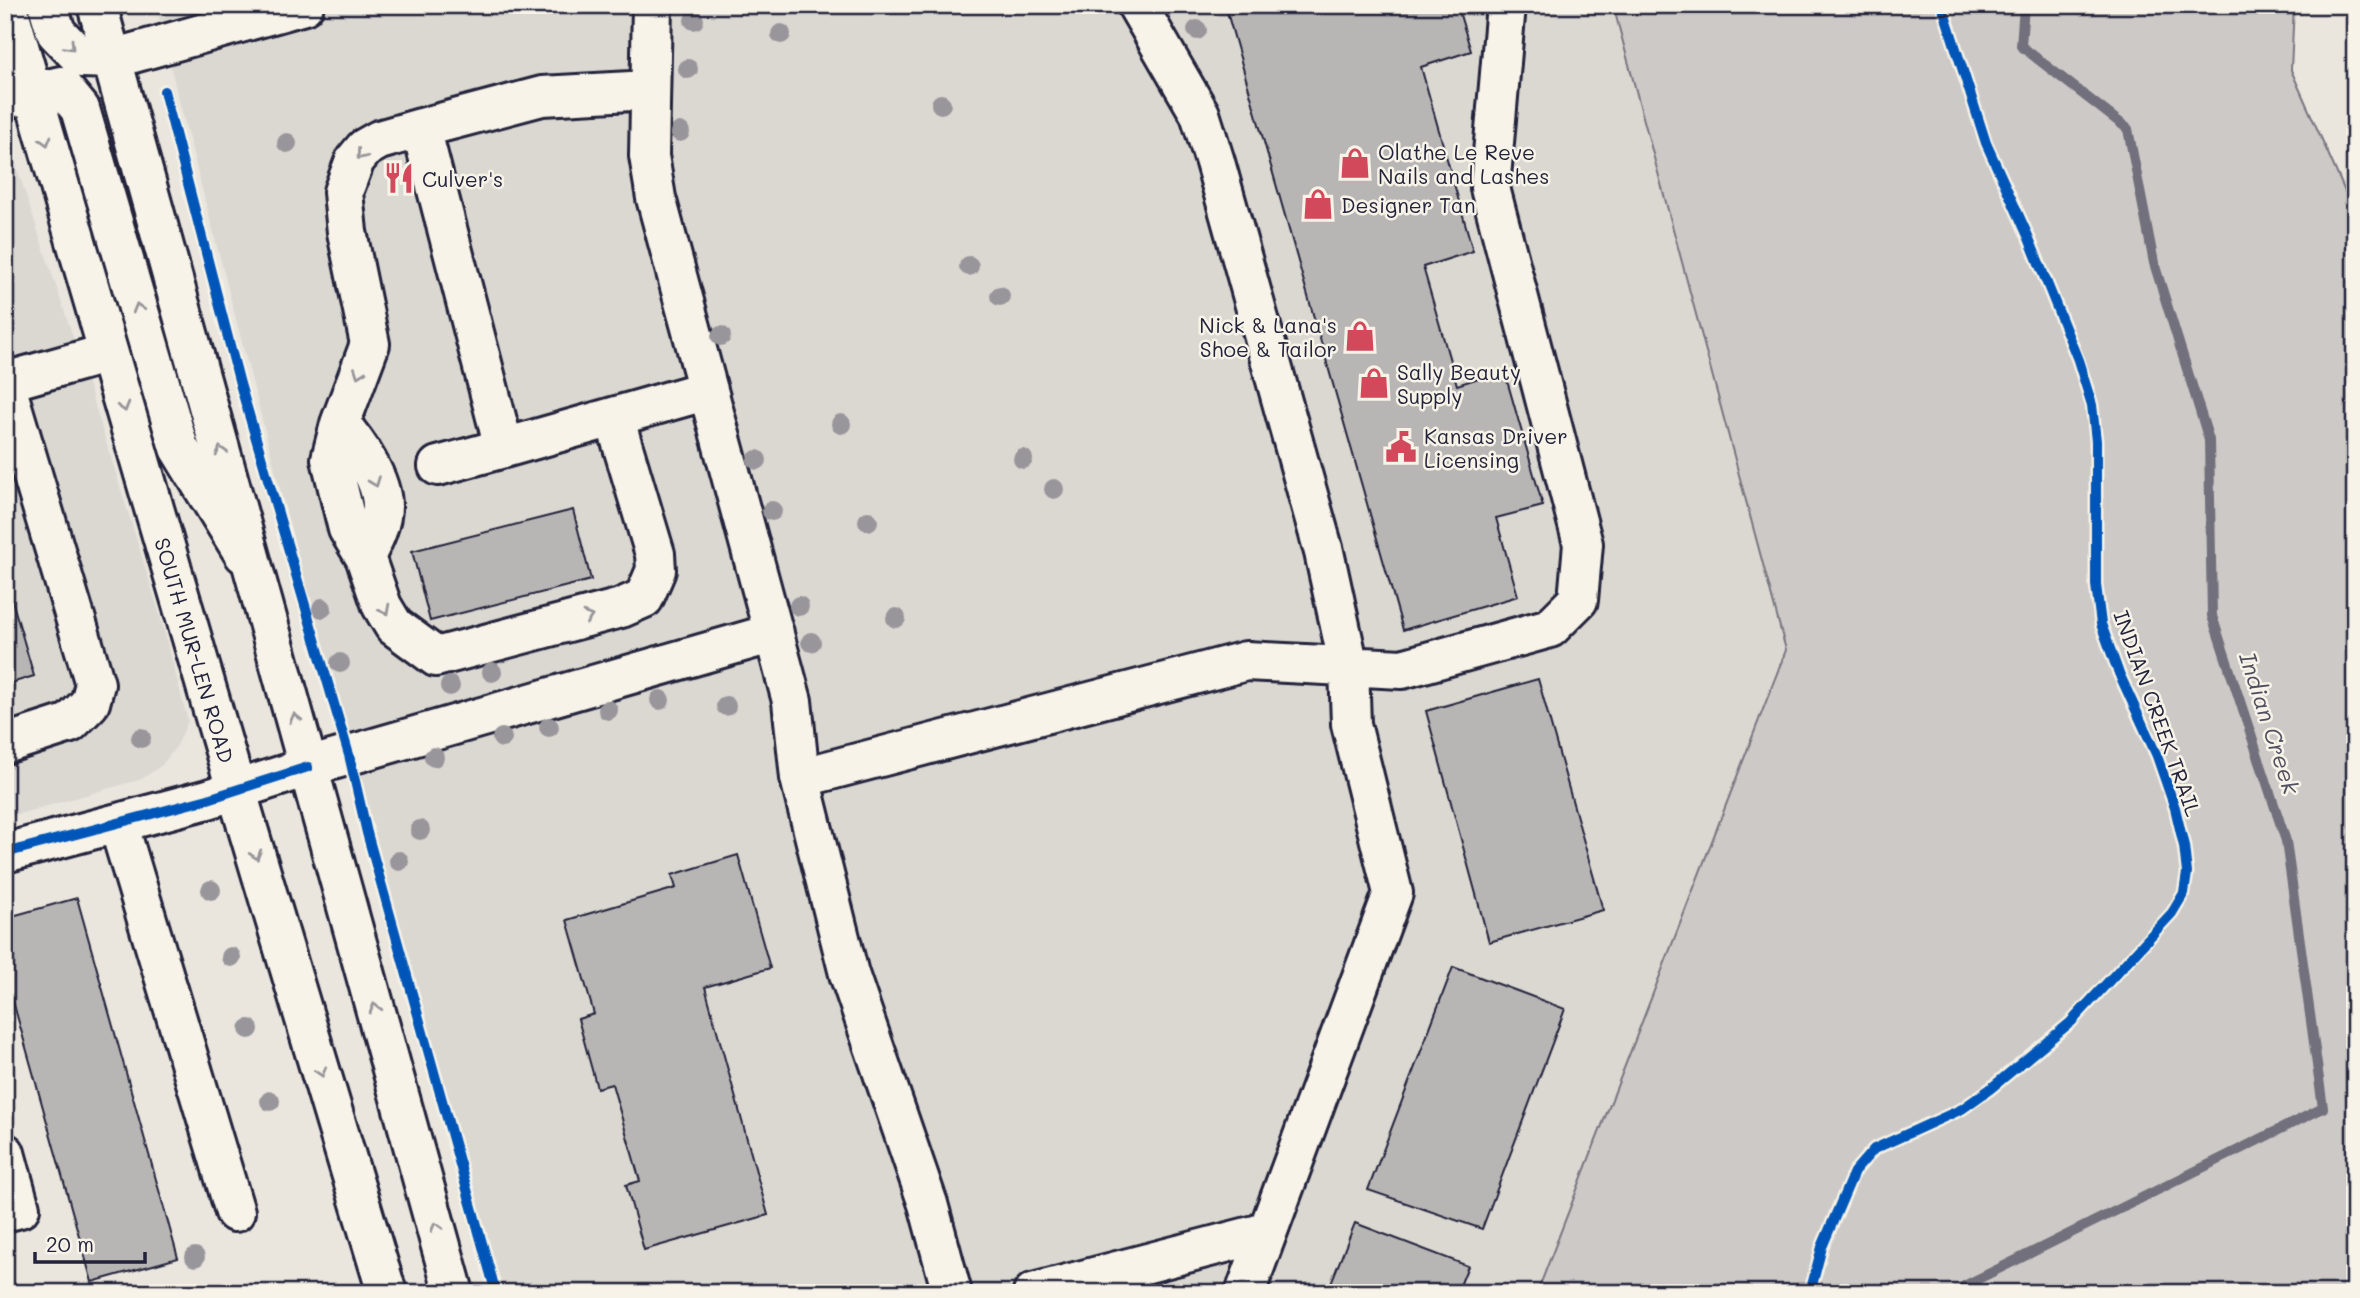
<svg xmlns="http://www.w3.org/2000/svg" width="2360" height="1298" viewBox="0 0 2360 1298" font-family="Mali,sans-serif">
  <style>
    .built { fill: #dbd8d2 }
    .green { fill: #cdc9c6; stroke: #787680; stroke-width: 2 }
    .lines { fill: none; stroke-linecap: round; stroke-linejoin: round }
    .stream { stroke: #716f7b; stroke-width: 10 }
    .building { fill: #b8b6b5; stroke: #22223b; stroke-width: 2 }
    .minor-casing { stroke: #22223b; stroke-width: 44 }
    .major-casing { stroke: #22223b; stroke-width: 44 }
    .minor { stroke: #f7f3e8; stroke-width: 38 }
    .major { stroke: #f7f3e8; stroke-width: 38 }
    .cycleway-casing { stroke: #f7f3e8; stroke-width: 15 }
    .cycleway { stroke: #0057b8; stroke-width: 10 }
    .tree { fill: #98969b }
    .oneway { stroke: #97959a }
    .labels { text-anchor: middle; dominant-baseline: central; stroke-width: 5; stroke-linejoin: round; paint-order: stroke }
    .poi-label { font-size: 21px; fill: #22223b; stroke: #f7f3e8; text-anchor: start }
    .street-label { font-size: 21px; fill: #22223b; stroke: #f7f3e8 }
    .water-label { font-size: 23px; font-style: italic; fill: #504f60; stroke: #f7f3e8 }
  </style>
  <rect width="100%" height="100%" fill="#eae6de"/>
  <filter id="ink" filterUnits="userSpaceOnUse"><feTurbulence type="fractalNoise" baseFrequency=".0143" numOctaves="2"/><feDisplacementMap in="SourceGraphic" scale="14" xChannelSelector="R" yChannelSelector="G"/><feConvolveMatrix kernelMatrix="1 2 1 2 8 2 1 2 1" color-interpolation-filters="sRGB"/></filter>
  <g filter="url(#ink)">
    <path class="built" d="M156 5H1613L1786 650 1537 1293H496L367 834 361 799 178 97Z
      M5 132 81 361 160 615 188 721 178 744 162 765 142 779 5 818Z"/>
    <path class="green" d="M1613 5H2294L2291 70 2355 214V1293H1537L1786 650Z"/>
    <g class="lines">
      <path class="stream" d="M1961 1293 1964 1286 2323 1108 2286 841 2212 616 2209 440 2154 263 2128 129 2021 46 2024 5"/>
    </g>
    <path class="building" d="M1225 5H1457L1471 51 1421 67 1473 251 1423 267 1457 385 1504 370 1543 506 1496 518 1518 596 1403 630Z
      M573 510 591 580 430 621 412 551Z
      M5 576 34 676 5 685Z
      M1538 679 1603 910 1489 942 1426 711Z
      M738 855 770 968 705 987 768 1215 644 1250 626 1185 640 1181 612 1084 597 1088 578 1019 594 1014 567 920 676 888 672 875Z
      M77 898 178 1258 92 1282 5 973V918Z
      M1453 967 1565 1009 1482 1229 1368 1190Z
      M1355 1223 1468 1266 1457 1293H1327Z"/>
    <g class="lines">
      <defs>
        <path id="minor" d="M48 5 56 32 81 58 112 59 304 5
          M652 5 649 156 656 198 792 701 800 778 849 974 928 1204 952 1293
          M1137 5 1200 114 1215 162 1324 552 1349 667 1351 724 1393 893 1245 1293
          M649 90 542 96 421 128 504 448 708 390
          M5 99 61 86 80 109 179 448 244 554
          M421 128 379 140 365 148 355 160 343 192 347 232 370 344 340 424 331 459 348 529 365 557 382 606 394 626 436 657 621 608 644 598 656 570 655 554 614 417
          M5 382 108 353
          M5 383 95 684 90 703 70 723 5 744
          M340 424C357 443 382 479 382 506 382 524 373 541 365 557
          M438 466 504 448
          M800 778 1246 661 1402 669 1550 628 1578 600 1583 544 1490 188 1506 5
          M118 823 235 1212
          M5 853 208 799 308 767 774 633
          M5 1153 20 1208 5 1212
          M1033 1293 1267 1232"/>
        <g id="major">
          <path id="s1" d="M7 5 236 789 387 1293"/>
          <path d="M97 5 454 1293"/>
        </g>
      </defs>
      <use href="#minor" class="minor-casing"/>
      <use href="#major" class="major-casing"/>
      <use href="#minor" class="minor"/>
      <use href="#major" class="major"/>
      <defs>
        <path id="cycleway" d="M164 91 240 384 349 755 367 833 496 1293
          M5 853 208 799 308 767
          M1810 1293 1822 1247 1854 1172 1874 1149 1962 1109 1990 1089 2071 1022 2172 913 2184 893 2187 873 2184 846 2175 808 2157 756 2118 671 2101 624 2096 585V441L2092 405 2078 360 2028 236 1986 143 1942 5"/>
      </defs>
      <use href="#cycleway" class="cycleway-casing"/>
      <use href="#cycleway" class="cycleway"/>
    </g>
    <g class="tree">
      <circle cx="694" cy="20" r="10"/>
      <circle cx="1197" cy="30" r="10"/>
      <circle cx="781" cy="34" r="10"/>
      <circle cx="688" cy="69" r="10"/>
      <circle cx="941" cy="104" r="10"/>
      <circle cx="680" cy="132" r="10"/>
      <circle cx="287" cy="143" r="10"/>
      <circle cx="969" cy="266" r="10"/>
      <circle cx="1000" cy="296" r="10"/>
      <circle cx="721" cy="336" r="10"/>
      <circle cx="841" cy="424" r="10"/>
      <circle cx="1023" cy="459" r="10"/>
      <circle cx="757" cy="460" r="10"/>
      <circle cx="1054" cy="489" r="10"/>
      <circle cx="772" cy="511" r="10"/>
      <circle cx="868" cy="521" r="10"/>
      <circle cx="799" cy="606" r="10"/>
      <circle cx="322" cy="608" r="10"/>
      <circle cx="896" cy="618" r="10"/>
      <circle cx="811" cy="642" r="10"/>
      <circle cx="340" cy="663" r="10"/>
      <circle cx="492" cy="672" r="10"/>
      <circle cx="450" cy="686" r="10"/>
      <circle cx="660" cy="700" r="10"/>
      <circle cx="726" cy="706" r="10"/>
      <circle cx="608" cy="710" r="10"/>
      <circle cx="549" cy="727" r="10"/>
      <circle cx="141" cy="738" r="10"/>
      <circle cx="502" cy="738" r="10"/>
      <circle cx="434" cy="757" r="10"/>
      <circle cx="420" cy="830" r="10"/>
      <circle cx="399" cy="861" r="10"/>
      <circle cx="211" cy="890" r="10"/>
      <circle cx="231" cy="957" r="10"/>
      <circle cx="249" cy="1029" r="10"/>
      <circle cx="270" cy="1101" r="10"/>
      <circle cx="195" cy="1257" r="10"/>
    </g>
    <defs><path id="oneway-chevron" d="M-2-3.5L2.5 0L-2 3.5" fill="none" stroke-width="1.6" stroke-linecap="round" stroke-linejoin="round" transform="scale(1.75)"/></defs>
    <g class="oneway">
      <use href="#oneway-chevron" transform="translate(70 46) rotate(46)"/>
      <use href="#oneway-chevron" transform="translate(46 141) rotate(74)"/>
      <use href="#oneway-chevron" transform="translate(361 155) rotate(131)"/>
      <use href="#oneway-chevron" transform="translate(138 308) rotate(-106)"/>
      <use href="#oneway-chevron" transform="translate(359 373) rotate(110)"/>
      <use href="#oneway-chevron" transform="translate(124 407) rotate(74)"/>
      <use href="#oneway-chevron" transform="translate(221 451) rotate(-106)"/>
      <use href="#oneway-chevron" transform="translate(375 482) rotate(69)"/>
      <use href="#oneway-chevron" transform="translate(385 610) rotate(63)"/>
      <use href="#oneway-chevron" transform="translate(588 617) rotate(-16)"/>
      <use href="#oneway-chevron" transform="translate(295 718) rotate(-105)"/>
      <use href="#oneway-chevron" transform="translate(256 855) rotate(73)"/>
      <use href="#oneway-chevron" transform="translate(375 1008) rotate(-106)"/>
      <use href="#oneway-chevron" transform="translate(321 1072) rotate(73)"/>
      <use href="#oneway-chevron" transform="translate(436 1227) rotate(-106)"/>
    </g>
  </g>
  <defs>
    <symbol id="shop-bare" viewBox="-9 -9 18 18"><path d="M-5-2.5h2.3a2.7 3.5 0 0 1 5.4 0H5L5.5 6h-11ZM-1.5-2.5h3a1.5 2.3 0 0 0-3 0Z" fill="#d1495b" stroke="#f7f3e8" stroke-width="2.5" paint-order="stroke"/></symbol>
    <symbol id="restaurant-bare" viewBox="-9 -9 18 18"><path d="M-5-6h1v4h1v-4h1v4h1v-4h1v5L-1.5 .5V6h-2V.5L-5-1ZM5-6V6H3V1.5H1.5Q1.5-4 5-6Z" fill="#d1495b" stroke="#f7f3e8" stroke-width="2.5" paint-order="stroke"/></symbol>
    <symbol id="civic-bare" viewBox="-9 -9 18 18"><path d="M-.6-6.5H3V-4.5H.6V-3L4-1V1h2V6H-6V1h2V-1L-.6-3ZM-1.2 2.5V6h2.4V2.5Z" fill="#d1495b" stroke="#f7f3e8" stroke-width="2.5" paint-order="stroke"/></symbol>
  </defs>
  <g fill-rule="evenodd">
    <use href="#shop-bare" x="1333" y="141" width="44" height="44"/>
    <use href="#restaurant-bare" x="377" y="156" width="44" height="44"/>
    <use href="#shop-bare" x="1296" y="182" width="44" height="44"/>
    <use href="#shop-bare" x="1338" y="314" width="44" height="44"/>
    <use href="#shop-bare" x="1352" y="361" width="44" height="44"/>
    <use href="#civic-bare" x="1379" y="425" width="44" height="44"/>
  </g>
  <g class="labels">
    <g class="poi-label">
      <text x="1378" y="151">Olathe Le Reve<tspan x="1378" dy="24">Nails and Lashes</tspan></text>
      <text x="422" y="178">Culver's</text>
      <text x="1341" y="204">Designer Tan</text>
      <text x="1337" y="324" text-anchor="end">Nick &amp; Lana's<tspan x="1337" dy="24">Shoe &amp; Tailor</tspan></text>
      <text x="1397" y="371">Sally Beauty<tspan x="1397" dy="24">Supply</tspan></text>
      <text x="1424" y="435">Kansas Driver<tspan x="1424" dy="24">Licensing</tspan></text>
    </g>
    <g class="street-label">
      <text stroke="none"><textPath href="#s1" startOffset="672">SOUTH MUR-LEN ROAD</textPath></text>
      <text transform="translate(2158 713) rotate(70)">INDIAN CREEK TRAIL</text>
    </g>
    <g class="water-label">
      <text transform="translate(2270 723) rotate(72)">Indian Creek</text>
    </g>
  </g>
  <rect width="2360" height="1298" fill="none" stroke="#f7f3e8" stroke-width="28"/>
  <rect x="14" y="14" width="2332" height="1270" fill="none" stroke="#22223b" stroke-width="2.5" filter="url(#ink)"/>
  <path d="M35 1252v10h110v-10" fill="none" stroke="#22223b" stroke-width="3.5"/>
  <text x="46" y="1252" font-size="21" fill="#22223b" stroke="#f7f3e8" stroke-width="5" paint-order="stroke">20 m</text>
</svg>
